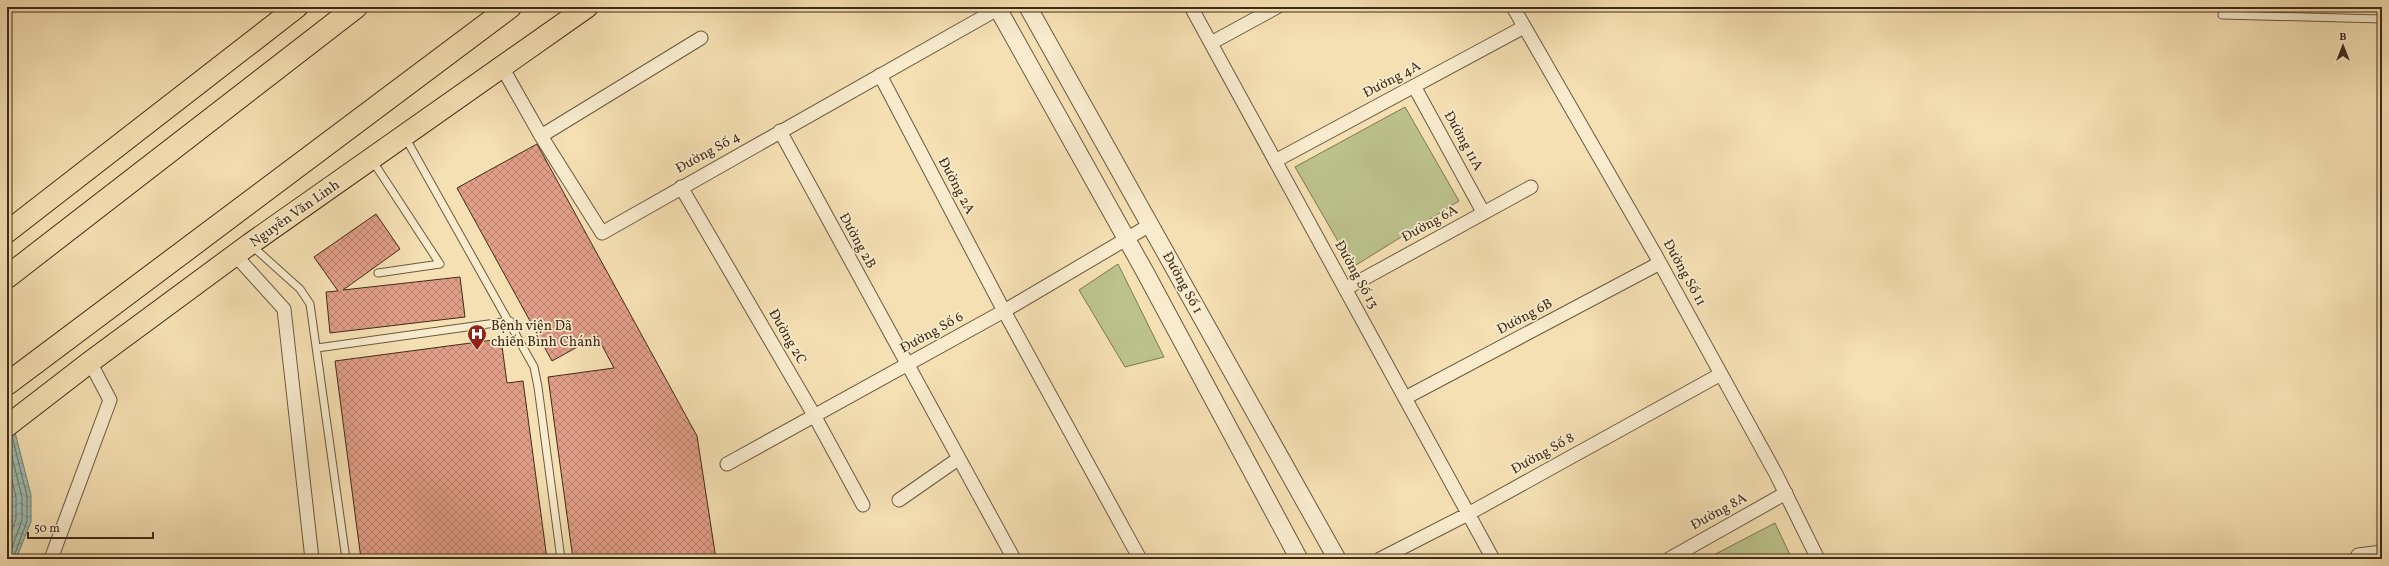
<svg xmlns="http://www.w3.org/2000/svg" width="2389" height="566" viewBox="0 0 2389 566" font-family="Vollkorn,serif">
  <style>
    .green { fill: #bcc28c; stroke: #7e7752 }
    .water { fill: url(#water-waves); stroke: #778274 }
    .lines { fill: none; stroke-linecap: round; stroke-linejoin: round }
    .shore { stroke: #6e7464; stroke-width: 1 }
    .building { fill: url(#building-cross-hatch); stroke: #3f2c17 }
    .service-casing { stroke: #6c593e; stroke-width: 9 }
    .minor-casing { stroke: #6c593e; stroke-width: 15 }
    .tertiary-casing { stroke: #6c593e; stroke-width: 19 }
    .primary-casing { stroke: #3f2c17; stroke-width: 23 }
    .trunk-casing { stroke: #3f2c17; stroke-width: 24 }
    .service { stroke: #f8ebce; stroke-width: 7 }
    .minor { stroke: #f8ebce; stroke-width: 13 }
    .tertiary { stroke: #f8ebce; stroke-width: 17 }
    .primary { stroke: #f5e0b3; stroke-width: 21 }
    .trunk { stroke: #f5e0b3; stroke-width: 22 }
    .labels { text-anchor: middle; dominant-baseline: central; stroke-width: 3.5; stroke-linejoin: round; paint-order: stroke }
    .street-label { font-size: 14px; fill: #3f2c17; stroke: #f8ebce }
    .poi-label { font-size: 14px; fill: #3f2c17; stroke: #f8ebce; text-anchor: start }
  </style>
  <defs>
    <pattern id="water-waves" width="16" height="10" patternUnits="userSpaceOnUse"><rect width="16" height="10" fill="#9dbcb2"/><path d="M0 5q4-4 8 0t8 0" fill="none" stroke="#819990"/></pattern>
    <pattern id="building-cross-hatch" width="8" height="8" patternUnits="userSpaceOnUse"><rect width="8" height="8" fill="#e19e88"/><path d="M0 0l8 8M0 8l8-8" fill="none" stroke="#b8816e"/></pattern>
  </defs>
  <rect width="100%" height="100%" fill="#f5e0b3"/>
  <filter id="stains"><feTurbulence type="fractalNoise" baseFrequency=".005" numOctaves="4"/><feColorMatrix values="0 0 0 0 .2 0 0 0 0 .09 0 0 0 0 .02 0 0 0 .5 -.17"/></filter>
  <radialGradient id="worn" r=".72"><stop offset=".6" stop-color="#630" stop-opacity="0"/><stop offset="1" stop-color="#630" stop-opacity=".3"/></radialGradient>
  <path class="green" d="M1405 107 1459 201 1353 267 1295 167Z
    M1118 264 1164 357 1125 367 1079 290Z
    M1775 523 1792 559H1706Z"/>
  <path class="water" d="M7 401 31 495V522L16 559H7Z"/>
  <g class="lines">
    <path class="shore" d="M12 436 27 496V521L13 559
      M7 437 22 497V520L8 559
      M7 459 16 497V519L7 542"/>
  </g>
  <path class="building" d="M537 144 697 436 716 559H573L548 377 614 368 597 336 552 361 457 188Z
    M376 214 400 249 343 290 460 277 465 317 330 333 326 292 338 291 314 257Z
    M501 339 507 383 523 381 547 559H361L335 361Z"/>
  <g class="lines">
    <defs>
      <path id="service" d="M2222 15 2382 19
        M405 137 534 367 538 387 561 559
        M372 160 440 264 378 273
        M251 245 300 289 310 304 346 559
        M317 348 510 321"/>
      <path id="minor" d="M1191 7 1493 559
        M1513 7 1655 254 1776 474 1818 559
        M1211 43 1277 7
        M502 67 541 136 602 233 1001 7
        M880 75 1004 311 1140 559
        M1414 86 1483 212
        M780 131 1014 559
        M541 136 701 38
        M1275 161 1524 27
        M681 187 814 415 863 505
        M236 256 284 309 312 559
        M1345 289 1531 187
        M1405 398 1660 263
        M727 464 1004 311 1150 225
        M899 500 958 459
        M2358 555 2382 552
        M51 559 110 400 90 362
        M1380 559 1468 514 1721 374
        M1669 559 1786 493"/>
      <path id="tertiary" d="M997 7 1145 272 1299 559
        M1028 7 1337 559"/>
      <path id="primary" d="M7 232 297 7
        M7 426 90 362 250 244 587 7"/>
      <path id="trunk" d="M7 277 356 7
        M7 384 510 7"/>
    </defs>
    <use href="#service" class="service-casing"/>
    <use href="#minor" class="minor-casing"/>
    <use href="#tertiary" class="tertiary-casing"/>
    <use href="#primary" class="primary-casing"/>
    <use href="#trunk" class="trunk-casing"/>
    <use href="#service" class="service"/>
    <use href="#minor" class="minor"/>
    <use href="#tertiary" class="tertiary"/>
    <use href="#primary" class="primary"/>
    <use href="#trunk" class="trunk"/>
  </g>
  <defs>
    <symbol id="hospital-pin" viewBox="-11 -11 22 30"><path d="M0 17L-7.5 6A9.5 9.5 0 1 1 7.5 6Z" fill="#8f2418" stroke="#f8ebce"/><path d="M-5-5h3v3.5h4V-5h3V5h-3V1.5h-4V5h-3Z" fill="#fff"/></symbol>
  </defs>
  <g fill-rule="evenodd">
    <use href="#hospital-pin" x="466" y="323" width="22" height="30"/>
  </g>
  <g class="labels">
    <g class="street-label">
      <text transform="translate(1392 80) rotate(-28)">Đường 4A</text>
      <text transform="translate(1463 141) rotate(61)">Đường 11A</text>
      <text transform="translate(708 153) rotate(-29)">Đường Số 4</text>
      <text transform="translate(956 186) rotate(62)">Đường 2A</text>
      <text transform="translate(295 214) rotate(-35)">Nguyễn Văn Linh</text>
      <text transform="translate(1430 224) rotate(-29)">Đường 6A</text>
      <text transform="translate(857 241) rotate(61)">Đường 2B</text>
      <text transform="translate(1684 273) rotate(61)">Đường Số 11</text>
      <text transform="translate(1356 275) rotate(61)">Đường Số 13</text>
      <text transform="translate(1182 283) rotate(61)">Đường Số 1</text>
      <text transform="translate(1525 317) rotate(-28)">Đường 6B</text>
      <text transform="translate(932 333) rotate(-29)">Đường Số 6</text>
      <text transform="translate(787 337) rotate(60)">Đường 2C</text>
      <text transform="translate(1543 454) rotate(-29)">Đường Số 8</text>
      <text transform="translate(1719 512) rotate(-29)">Đường 8A</text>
    </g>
    <g class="poi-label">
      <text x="491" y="326">Bệnh viện Dã<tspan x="491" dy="16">chiến Bình Chánh</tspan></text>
    </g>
  </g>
  <rect width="2389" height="566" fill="none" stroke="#f5e0b3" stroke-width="24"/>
  <rect x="8" y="8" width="2373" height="550" fill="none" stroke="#3f2c17" stroke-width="2"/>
  <rect x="12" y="12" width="2365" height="542" fill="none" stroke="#3f2c17"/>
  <g transform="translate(2343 46)" stroke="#f8ebce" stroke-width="3" paint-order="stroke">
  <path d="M0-3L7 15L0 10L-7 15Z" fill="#3f2c17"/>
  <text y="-6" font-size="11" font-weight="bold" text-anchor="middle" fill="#3f2c17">B</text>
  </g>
  <path d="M28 532v6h125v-6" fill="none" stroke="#3f2c17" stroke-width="2"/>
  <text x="34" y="532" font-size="12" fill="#3f2c17" stroke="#f8ebce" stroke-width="3" paint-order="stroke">50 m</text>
  <rect width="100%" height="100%" filter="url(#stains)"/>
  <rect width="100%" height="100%" fill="url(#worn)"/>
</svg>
